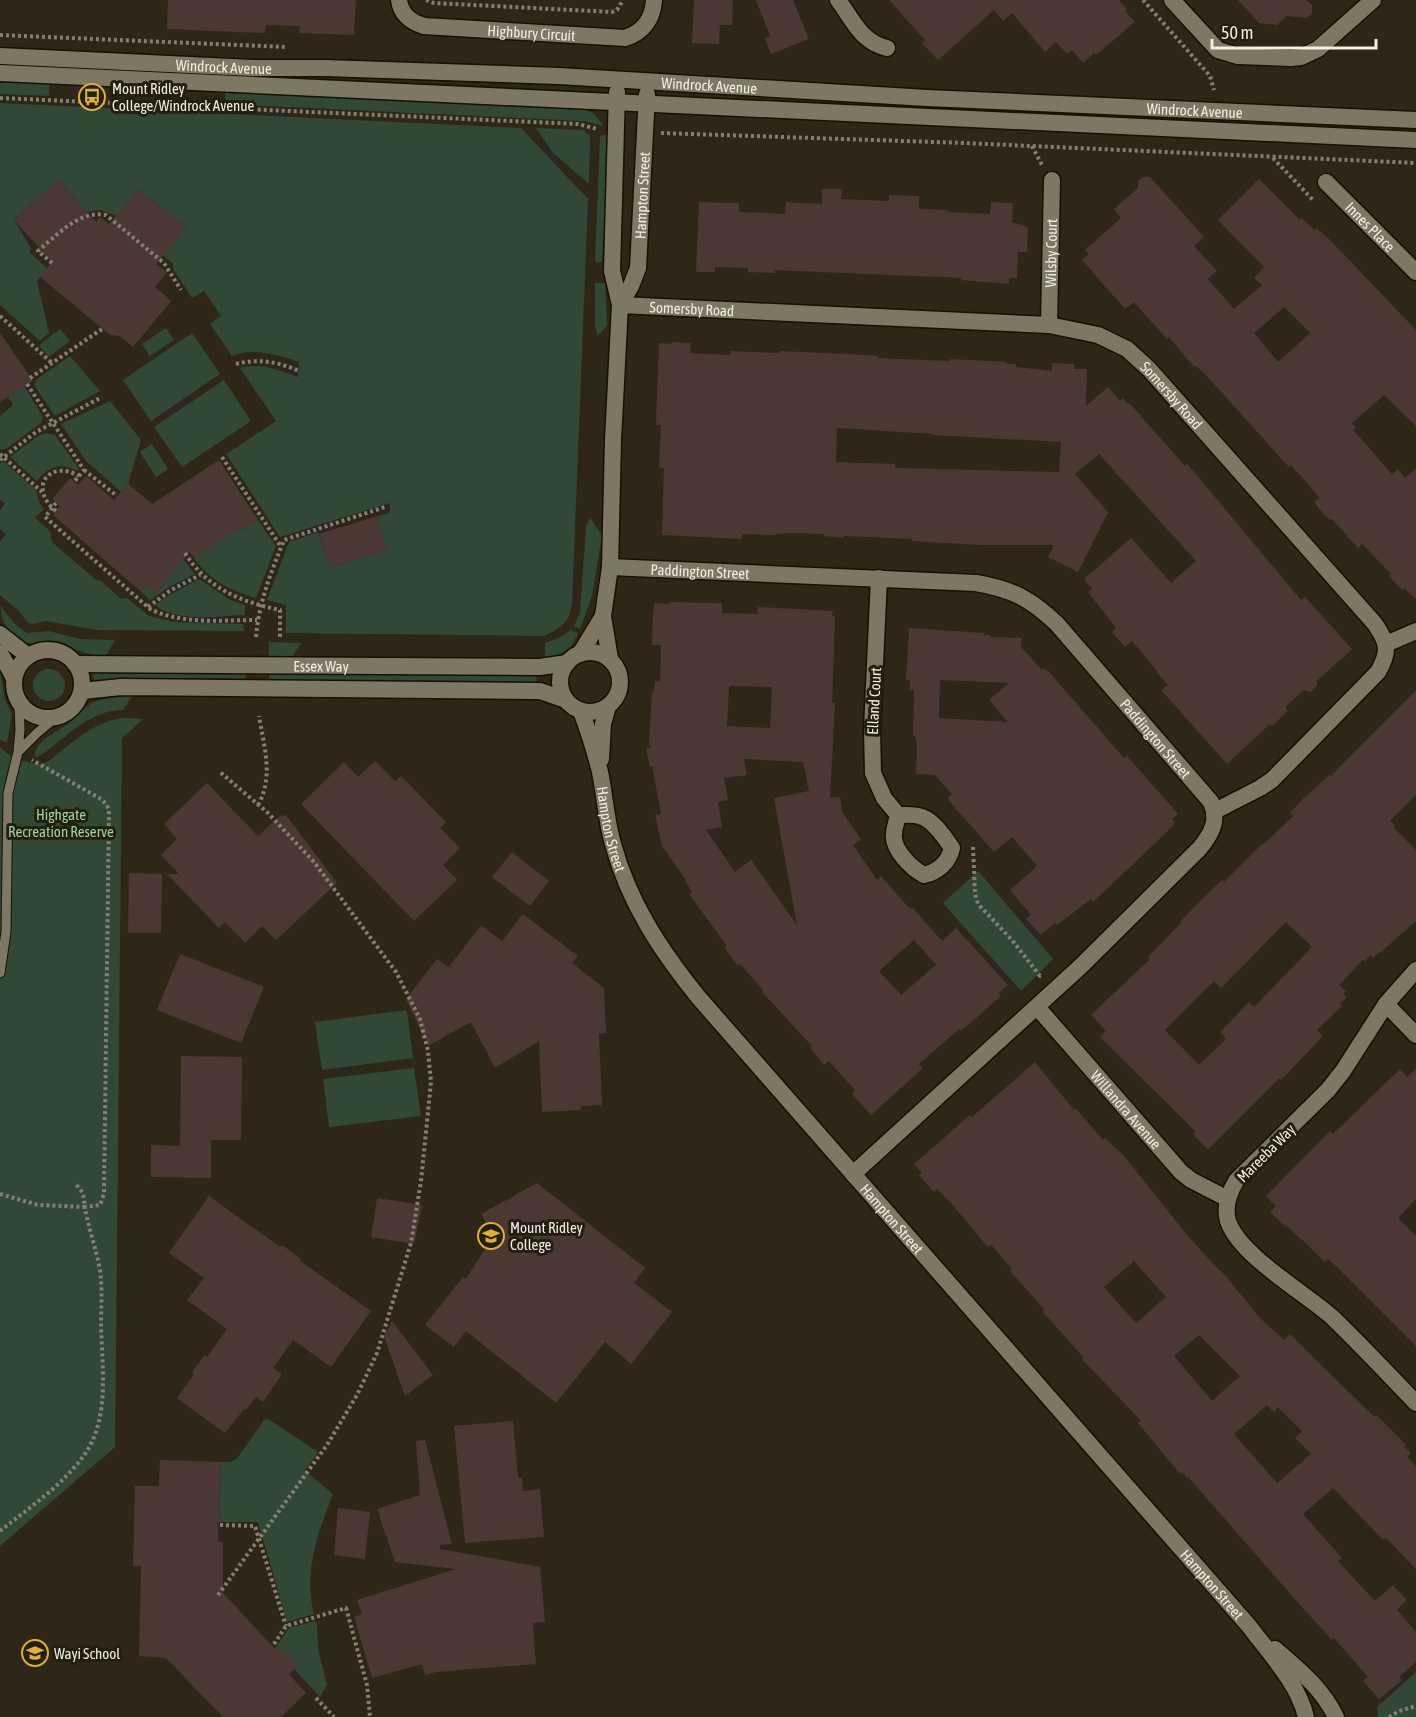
<svg xmlns="http://www.w3.org/2000/svg" width="1416" height="1717" viewBox="0 0 1416 1717" font-family="'Asap Condensed',sans-serif">
  <style>
    .green { fill: #314934 }
    .building { fill: #4b3832; fill-rule: evenodd }
    .lines { fill: none; stroke-linecap: round; stroke-linejoin: round }
    .service-casing { stroke: #161003; stroke-width: 11 }
    .minor-casing { stroke: #161003; stroke-width: 19 }
    .tertiary-casing { stroke: #161003; stroke-width: 19 }
    .path { stroke: #857f72; stroke-width: 4; stroke-dasharray: 3 3; stroke-linecap: butt }
    .service { stroke: #7e7764; stroke-width: 9 }
    .minor { stroke: #7e7764; stroke-width: 16 }
    .tertiary { stroke: #7e7764; stroke-width: 16 }
    .labels { text-anchor: middle; dominant-baseline: central; stroke-width: 6; stroke-linejoin: round; paint-order: stroke }
    .street-label { font-size: 15px; fill: #f2eee4; stroke: #241e0e }
    .poi-label { font-size: 15px; fill: #f2eee4; stroke: #241e0e; text-anchor: start }
    .park-label { font-size: 15px; fill: #9ad4a1; stroke: #241e0e }
  </style>
  <rect width="100%" height="100%" fill="#2e2717"/>
  <path class="green" d="M0 80 49 83V96L0 94Z
    M226 90 577 107 593 113 604 126 583 121 225 104Z
    M0 103 521 128 588 199 572 603C570 621 560 630 543 636L286 633V605L267 600 289 542 318 532 330 568 387 550 377 516 390 513V503L280 537 226 454 276 421 240 368C259 362 279 370 298 377L299 362C280 355 251 347 232 356L210 324 221 316 204 291 192 298 173 269V264L163 255 186 228 139 189 116 216 101 210 71 215 81 205 58 180 14 220 31 248 29 252 47 268 37 281 49 333 40 341 0 305Z
    M536 128 583 130 590 136 589 184 552 152Z
    M607 134 608 163 602 262H595L600 136Z
    M595 283H605L607 325 598 336 595 326Z
    M166 328 174 340 150 356 142 344Z
    M60 329 70 341 49 357 39 345Z
    M192 333 220 374 151 421 123 380Z
    M70 356 100 391 55 416 34 385 36 380Z
    M224 380 251 421 182 467 154 427Z
    M24 386 43 417 41 423 6 449H0V416L13 405 8 397Z
    M110 401 141 440 128 484 121 492 86 461 61 424Z
    M46 433 55 435 79 469 77 471C61 462 48 466 37 481L10 457 38 436Z
    M152 444 168 469 156 477 140 452Z
    M3 461 36 490 39 502 44 509 35 518 50 531 52 542 96 580 101 581 121 599 127 598 149 616 174 622 243 624 244 631 97 630 46 621 32 624 28 623 18 610 0 595V541L6 534 0 529V511L5 503 0 500V464Z
    M225 516 237 533 258 520 276 546 256 598C230 590 210 581 194 558L231 532Z
    M590 518 602 535 592 596 580 629 574 626 580 613 586 526Z
    M182 558 195 574 171 586 150 600 140 591 146 584 156 592Z
    M199 579 230 600 245 605V615C217 616 178 623 155 605L169 595Z
    M1 607 15 624 27 633 49 631 79 639 115 640 106 656C98 655 90 655 83 652 74 650 66 643 57 641 48 639 39 643 29 643 12 642 0 622 1 607Z
    M571 630 578 633C572 649 562 655 545 659V643L559 638Z
    M269 642 301 643 291 659 269 658Z
    M33 685a16 16 0 1 1 32 0a16 16 0 1 1-32 0Z
    M0 671 5 700 12 714 7 743 0 740Z
    M92 671 112 674 245 673V679L119 678 95 682Z
    M269 674 536 676 537 682 269 680Z
    M133 695 123 710C102 709 80 724 64 737 55 744 48 752 37 757L34 756C38 737 58 733 70 722 77 715 83 708 92 703 104 698 119 697 133 695Z
    M123 718 143 719 122 738 115 1447 0 1546V747C7 757 35 768 47 762 52 760 57 754 61 751 80 736 99 721 123 718Z
    M978 871 1053 959 1021 991 943 903Z
    M407 1010 413 1058 322 1070 315 1022Z
    M414 1068 421 1116 329 1127 323 1079Z
    M268 1419 318 1452 305 1471 333 1494C318 1532 303 1572 314 1614L287 1622 258 1522H219L221 1462H231L237 1459 264 1420Z
    M315 1621 317 1623 318 1649 327 1685 320 1697 294 1669 279 1647 276 1650 275 1648 289 1628Z
    M1416 1672V1717H1378L1377 1707Z"/>
  <path class="building" d="M168 0H356L354 35 299 33 300 26 266 25 265 33 167 29Z
    M694 0H733L732 25H720L719 44 692 43Z
    M756 0H793L809 39 771 54 765 38 770 36Z
    M889 0H1119L1127 9 1125 11 1135 22 1096 55 1094 53 1083 63 1072 50 1067 54 1056 42 1045 52 1012 13 1003 21 994 10 938 60 922 43 925 40Z
    M1238 0H1306L1312 5V14L1306 18 1287 16 1277 25 1259 23Z
    M1143 177H1150L1204 237 1194 246 1217 271 1208 279 1234 309 1262 285 1254 278 1264 267 1218 220 1259 179 1300 220 1302 218 1314 230 1316 228 1330 240 1416 330V426L1384 395 1352 423 1356 427 1353 430 1392 474 1398 469 1405 478 1416 468V599L1404 588 1402 590 1389 576 1391 574 1367 549 1362 544 1358 548 1332 519 1331 520 1326 517 1314 502 1320 498 1291 465 1289 467 1205 374 1196 366 1194 367 1169 337 1167 339 1134 302 1125 309 1082 260 1089 254 1085 250 1121 218 1114 209 1138 188V181ZM1284 307 1310 333 1278 362 1254 333Z
    M58 180 96 222 100 217 109 224 139 189 186 228 156 264 167 272 155 287 171 301 133 347 120 336 110 335 40 277 52 262 14 220Z
    M822 189H842L841 199 889 201V195L919 196V209L949 210 948 212 990 214 991 202 1013 203 1012 222 1028 227 1027 252H1018L1017 278H1009V284L961 280V278L775 270V273L748 272V268L715 267V272H696L699 202 739 203V212L785 214 786 202 822 204Z
    M0 333 33 381 0 402Z
    M672 342 691 343 690 353 730 355V351L779 353V351L870 355 878 356V358L950 361V359L1007 362V364H1016V367L1052 371V363L1074 364V369H1087L1086 406 1108 387 1120 401 1123 398 1129 405 1130 404 1185 466 1187 464 1196 474 1301 600 1305 597 1352 649 1317 681V686L1310 692 1304 690 1285 707 1288 711 1272 726 1270 724 1227 764 1161 690 1168 685 1157 673 1158 672 1132 641 1125 647 1112 632 1116 628 1088 592 1092 589 1084 579 1131 538 1171 583 1196 561 1099 454 1075 474 1108 512 1078 572 1048 557 1054 545H980L912 541V539L844 536V538L824 536V534L790 533 776 534V535L742 534V539L662 535 664 468H659L661 425H656L659 343 672 344ZM837 428 933 434V435L1061 442 1059 472 895 468V464L836 462Z
    M219 460 258 520 237 533 235 530 194 558 190 552 156 593 146 584 140 591 53 515 60 506 52 499 70 478 78 485 86 476 114 500 128 484 152 504Z
    M377 516 387 550 330 568 319 534Z
    M669 602 722 603V613L757 614 758 607 833 611 832 616 835 617 832 703H835L830 798 840 797 842 811 861 840 853 845 877 880 881 876 910 909 912 907 942 941 956 928 1008 985 999 993 1001 996 961 1031 959 1029 919 1064 923 1068 871 1115 852 1094 855 1090 829 1061 824 1065 810 1048 812 1046 762 992 763 990 742 966 739 964 737 965 724 947 727 946 689 894 692 892 685 881 686 880 662 846 655 815 661 814 652 766 650 767 646 749 651 748 649 740 652 692H654L655 681 660 682 661 645H652L653 610 654 609V603L669 604ZM729 686 772 687 770 728 727 726ZM744 759 803 762 809 791 774 798 797 925 751 860 735 872 706 830 722 827 718 802 728 800 724 778 747 775ZM914 940 936 965 901 995 879 971Z
    M909 628 984 633V635H991L990 637 1022 638 1021 647 1042 670 1043 668 1049 672 1124 758 1127 756 1178 814 1172 819 1175 823 1172 827 1093 902 1091 899 1057 925 1055 923 1041 935 1026 919 1031 915 1010 890 1037 866 1012 837 994 852 951 803 948 798 952 794 935 775 916 774 917 743 915 736H913L914 690H909L910 680H906ZM940 680 1009 683 989 700 1008 722 939 718Z
    M1416 691V795L1390 821 1395 825 1393 827 1416 850V921L1380 953 1379 952 1373 958 1370 956 1365 961 1363 960 1339 985 1346 991 1343 994 1347 997 1340 1004 1342 1006 1317 1030 1323 1036 1281 1080 1279 1078 1208 1149 1193 1134 1196 1132 1100 1037 1106 1031 1091 1015 1150 959 1148 957 1181 923 1180 922 1194 907 1222 880 1224 882 1262 844 1263 845 1293 816 1290 813 1303 799 1329 775 1331 776ZM1286 922 1312 947 1254 1007 1249 1002 1220 1032 1226 1039 1199 1065 1165 1030 1214 981 1221 988Z
    M375 761 395 781 401 776 446 822 440 828 460 848 443 865 457 880 414 921 301 804 344 762 358 777Z
    M207 783 258 836 281 815 282 817 286 815 337 883 276 940 262 926 245 943 225 922 219 928 167 874H179L161 855 177 839 164 824Z
    M512 852 549 881 530 906 492 877Z
    M129 873 162 874 161 933H128Z
    M523 914 578 956 572 963 604 988 606 1033 599 1034 602 1105 581 1106V1110L542 1112 539 1041 495 1068 471 1022 428 1046 406 999 437 959 449 967 481 925 502 941Z
    M180 954 264 987 241 1043 157 1010Z
    M181 1056 242 1057 241 1140H211V1178L151 1177V1145L180 1146Z
    M1035 1062 1074 1110 1076 1109 1103 1140 1105 1138 1124 1156 1183 1230 1215 1266 1225 1275 1259 1317 1284 1340 1290 1334 1374 1417 1376 1415 1406 1445 1404 1447 1411 1453 1407 1457 1416 1466V1569L1386 1538 1383 1540 1333 1488 1303 1514 1342 1558 1338 1561 1375 1601 1393 1585 1407 1600 1397 1610 1416 1632V1662L1399 1677 1402 1680 1379 1699 1363 1681 1368 1677 1334 1638 1332 1640 1293 1597 1188 1477 1187 1478 1182 1472 1180 1474 1138 1423 1141 1421 1082 1359 1084 1358 1042 1311 1044 1309 1010 1271 1012 1269 991 1245 988 1247 951 1203 937 1189 934 1192 919 1175 922 1173 914 1164 970 1115 972 1117ZM1134 1261 1166 1297 1136 1323 1104 1287ZM1199 1335 1240 1376 1212 1401 1174 1356ZM1267 1405 1274 1412 1278 1407 1302 1431 1295 1438 1311 1454 1277 1483 1234 1434Z
    M1400 1069 1407 1077 1416 1069V1199L1398 1218 1416 1236V1346L1337 1267 1328 1259 1325 1262 1302 1239 1301 1240 1287 1226 1286 1227 1270 1212 1276 1206 1266 1196 1330 1131 1333 1134Z
    M537 1183 645 1268 634 1283 672 1312 631 1364 605 1342 556 1403 466 1331 454 1347 425 1325 463 1277 466 1279 485 1249 491 1232 481 1214Z
    M209 1196 280 1247 282 1245 301 1259 300 1261 371 1311 331 1367 293 1340 273 1368 282 1374 263 1402 256 1397 246 1410 244 1409 225 1433 177 1398 194 1374 192 1372 205 1355 207 1357 227 1329 187 1300 204 1278 169 1253Z
    M377 1198 422 1205 414 1244 371 1237Z
    M392 1321 433 1375 405 1396 384 1336Z
    M513 1421 518 1478H522L523 1491 540 1489 544 1537 465 1543 454 1426Z
    M425 1440 452 1544 440 1545V1549L540 1567 545 1622 533 1623 536 1664 436 1672 425 1675 422 1664 372 1678 354 1617 362 1614 357 1600 456 1569 395 1562 377 1509 420 1495 416 1441Z
    M160 1460 221 1462 218 1542H223V1593L276 1650 280 1646 298 1666 289 1674 306 1693 281 1717H223L166 1658 139 1656 141 1566H133L135 1486H159Z
    M338 1508 370 1512 365 1559 334 1555Z"/>
  <g class="lines">
    <defs>
      <path id="service" d="M18 752 37 733 55 718
        M0 973 6 932 8 793 18 752 20 730 19 703"/>
      <g id="minor">
        <path id="s1" d="M399 0C401 15 411 22 424 26L625 38C644 32 653 18 654 0"/>
        <path d="M838 0C853 20 861 42 887 48"/>
        <path d="M1172 0 1218 50 1238 56 1291 58 1301 57 1318 49 1373 0"/>
        <path id="s2" d="M1326 182 1416 272"/>
        <path id="s3" d="M620 305 1049 325 1098 335 1127 349 1149 369 1375 624C1388 643 1390 651 1378 672L1272 780 1260 788 1215 811"/>
        <path id="s4" d="M1049 325 1052 180"/>
        <path id="s5" d="M610 567 976 583C1012 589 1031 599 1057 624L1211 802C1219 820 1212 833 1200 848L1080 967 853 1174"/>
        <path d="M879 578 872 729 873 773 884 798 898 815C905 815 916 814 922 817 934 821 945 838 952 848 949 862 938 872 924 875 911 868 892 849 894 834 894 828 897 821 898 815"/>
        <path d="M0 634 28 656"/>
        <path d="M1386 644 1416 631"/>
        <circle cx="48" cy="684" r="34"/>
        <path d="M0 653 14 678"/>
        <path id="s6" d="M75 664 540 667 567 663"/>
        <path d="M82 691 121 687 540 691 566 700"/>
        <path d="M1416 970 1386 1004 1343 1071 1328 1090 1236 1181C1229 1193 1224 1207 1228 1221 1239 1255 1305 1293 1332 1317 1361 1345 1388 1374 1416 1403"/>
        <path d="M1386 1004 1416 1035"/>
        <path id="s7" d="M1037 1007 1181 1172 1191 1180 1228 1199"/>
      </g>
      <g id="tertiary">
        <path id="s8" d="M0 56 253 68H325L559 76 927 98 1416 120"/>
        <path d="M0 73 1416 140"/>
        <path id="s9" d="M620 305 631 286 638 268 647 94"/>
        <circle cx="590" cy="682" r="30"/>
        <path d="M580 654 603 616"/>
        <path d="M610 659 603 616 610 567 613 440 620 305 612 271 617 92"/>
        <path id="s10" d="M581 711C588 730 595 751 600 772 605 796 606 820 613 844 629 903 661 951 699 998L1249 1626C1269 1653 1298 1683 1306 1717"/>
        <path d="M601 759 603 724 608 706"/>
        <path d="M1275 1649C1299 1670 1321 1687 1336 1717"/>
      </g>
    </defs>
    <use href="#service" class="service-casing"/>
    <use href="#minor" class="minor-casing"/>
    <use href="#tertiary" class="tertiary-casing"/>
    <path class="path" d="M426 0 434 3 612 12 617 10 623 0
      M1143 0 1210 76 1214 90
      M0 35 287 47
      M0 98 578 124 597 129
      M661 133 964 143 1416 163
      M1032 146 1042 165
      M1273 158 1313 200
      M52 263 38 251C57 235 79 210 106 215L164 263 181 290
      M0 316 52 363
      M236 364C258 358 279 362 299 371
      M30 378 102 329
      M27 384 84 470 74 482
      M0 454 42 492
      M222 457 281 547
      M0 460 36 432 102 397
      M84 470 117 496
      M56 503 45 517 150 609C183 625 222 620 257 620
      M56 511C27 487 50 459 79 476
      M185 553C208 589 239 601 280 610V638
      M148 607 171 590 200 575
      M256 637C259 601 271 573 284 540L385 507
      M258 805C274 777 264 746 259 716
      M973 847 975 894 978 904 1012 940 1040 976 1042 974
      M0 1194 38 1205 85 1207 83 1193 75 1183
      M220 1525 255 1526 286 1626
      M0 1531C29 1508 63 1485 85 1454 110 1418 102 1366 101 1325 101 1305 103 1284 99 1265 95 1245 88 1227 85 1207L100 1205 104 1194 109 811 107 805 101 799 32 760
      M218 1595 327 1445 357 1395 377 1353 411 1243 421 1181 431 1082 428 1051 420 1019 396 972 314 862 268 813 220 772
      M274 1644 286 1626 346 1608 367 1685 370 1717
      M316 1698 334 1717
      M1389 1717 1399 1711 1416 1706"/>
    <use href="#service" class="service"/>
    <use href="#minor" class="minor"/>
    <use href="#tertiary" class="tertiary"/>
  </g>
  <defs>
    <symbol id="bus-ring" viewBox="-11 -11 22 22"><circle r="9.5" fill="#241e0e" stroke="#e0b034" stroke-width="1.5"/><path d="M-5-6H5V4H4V6H2V4H-2V6H-4V4H-5ZM-3.5-4V0h7V-4ZM-3.5 1.2v1.5H-2V1.2ZM2 1.2v1.5H3.5V1.2Z" fill="#e0b034"/></symbol>
    <symbol id="school-ring" viewBox="-11 -11 22 22"><circle r="9.5" fill="#241e0e" stroke="#e0b034" stroke-width="1.5"/><path d="M0-5L7-2L0 1L-7-2ZM-4 1L0 2.5L4 1V4Q0 6-4 4Z" fill="#e0b034"/></symbol>
  </defs>
  <g fill-rule="evenodd">
    <use href="#bus-ring" x="77" y="82" width="30" height="30"/>
    <use href="#school-ring" x="476" y="1221" width="30" height="30"/>
    <use href="#school-ring" x="20" y="1638" width="30" height="30"/>
  </g>
  <g class="labels">
    <g class="street-label">
      <text stroke="none"><textPath href="#s1" startOffset="146">Highbury Circuit</textPath></text>
      <text stroke="none"><textPath href="#s8" startOffset="224">Windrock Avenue</textPath></text>
      <text stroke="none"><textPath href="#s8" startOffset="710">Windrock Avenue</textPath></text>
      <text stroke="none"><textPath href="#s8" startOffset="1196">Windrock Avenue</textPath></text>
      <text stroke="none"><textPath href="#s9" startOffset="114">Hampton Street</textPath></text>
      <text stroke="none"><textPath href="#s2" startOffset="63">Innes Place</textPath></text>
      <text stroke="none"><textPath href="#s4" startOffset="72">Wilsby Court</textPath></text>
      <text stroke="none"><textPath href="#s3" startOffset="72">Somersby Road</textPath></text>
      <text stroke="none"><textPath href="#s3" startOffset="576">Somersby Road</textPath></text>
      <text stroke="none"><textPath href="#s5" startOffset="90">Paddington Street</textPath></text>
      <text stroke="none"><textPath href="#s6" startOffset="246">Essex Way</textPath></text>
      <text transform="translate(874 701) rotate(-87)">Elland Court</text>
      <text stroke="none"><textPath href="#s5" startOffset="610">Paddington Street</textPath></text>
      <text stroke="none"><textPath href="#s10" startOffset="122">Hampton Street</textPath></text>
      <text stroke="none"><textPath href="#s7" startOffset="136">Willandra Avenue</textPath></text>
      <text transform="translate(1266 1153) rotate(-45)">Mareeba Way</text>
      <text stroke="none"><textPath href="#s10" startOffset="608">Hampton Street</textPath></text>
      <text stroke="none"><textPath href="#s10" startOffset="1094">Hampton Street</textPath></text>
    </g>
    <g class="poi-label">
      <text x="112" y="88">Mount Ridley<tspan x="112" dy="17">College/Windrock Avenue</tspan></text>
      <text x="510" y="1227">Mount Ridley<tspan x="510" dy="17">College</tspan></text>
      <text x="54" y="1653">Wayi School</text>
    </g>
    <g class="park-label">
      <text x="61" y="814">Highgate<tspan x="61" dy="17">Recreation Reserve</tspan></text>
    </g>
  </g>
  <path d="M1212 39v9h164v-9" fill="none" stroke="#f2eee4" stroke-width="3"/>
  <text x="1221" y="39" font-size="18" fill="#f2eee4" stroke="#241e0e" stroke-width="4.5" paint-order="stroke">50 m</text>
</svg>
